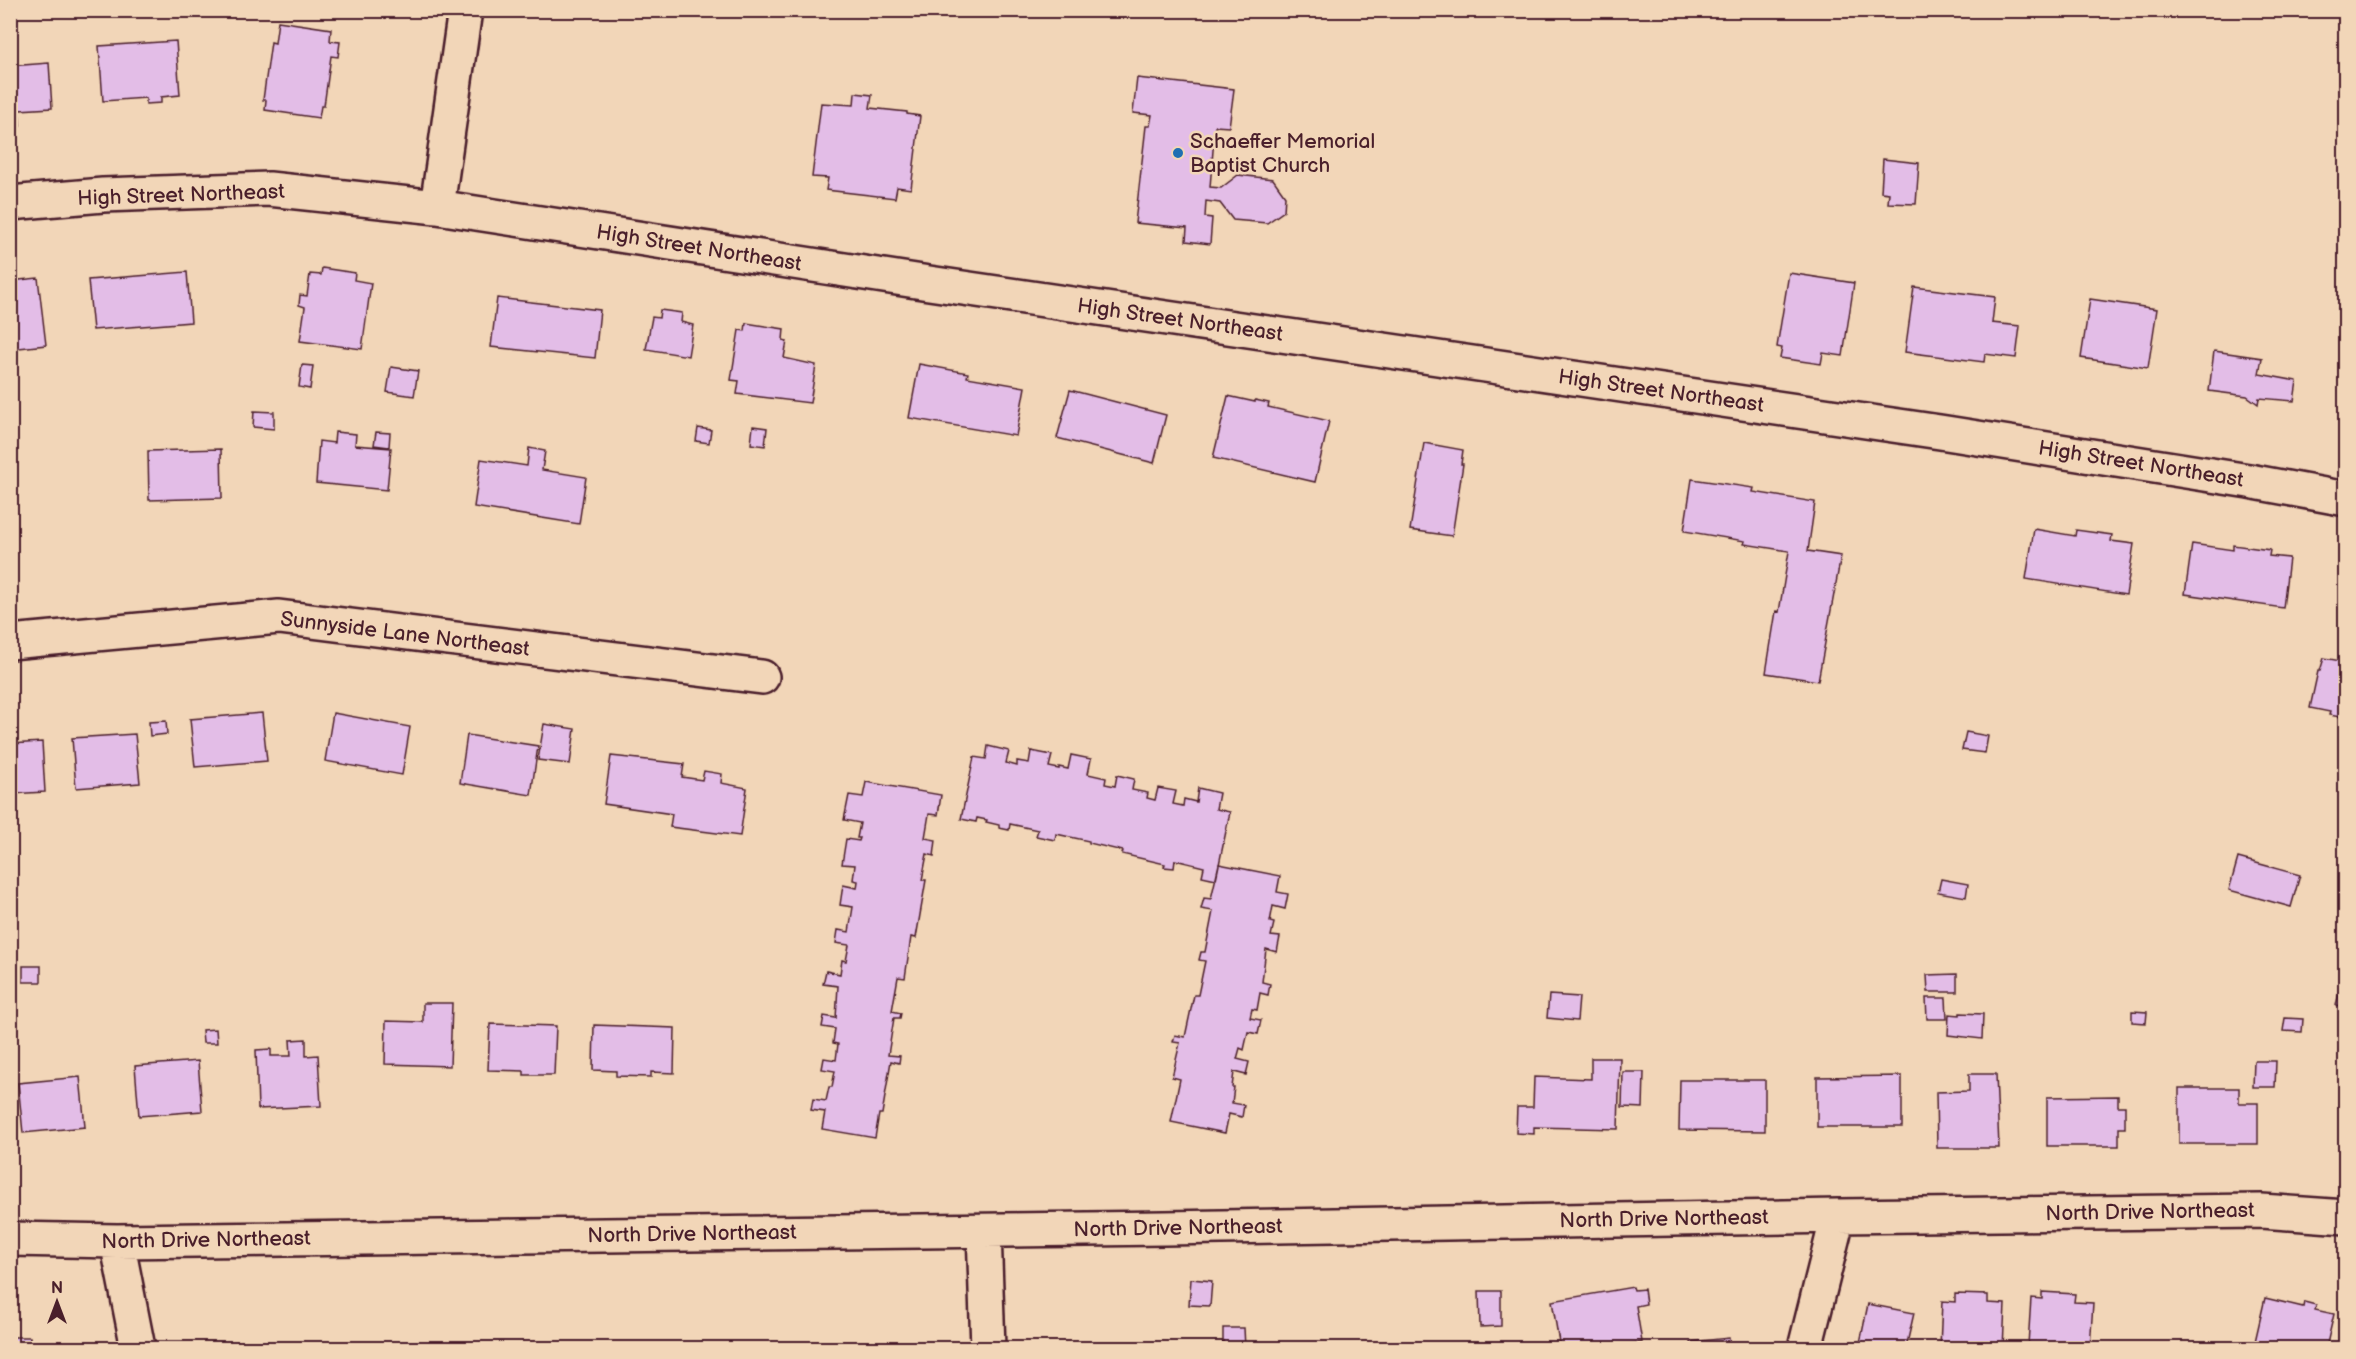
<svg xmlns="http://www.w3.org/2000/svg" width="2356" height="1359" viewBox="0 0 2356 1359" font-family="'Balsamiq Sans',sans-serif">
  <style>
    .building { fill: #e3bde7; stroke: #4a1f2b; stroke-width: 1.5 }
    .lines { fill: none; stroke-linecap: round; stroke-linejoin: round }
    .minor-casing { stroke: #4a1f2b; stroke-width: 38 }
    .minor { stroke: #f2d6b8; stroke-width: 33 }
    .poi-dot { fill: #1f6fb2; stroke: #f2d6b8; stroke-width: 2 }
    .labels { text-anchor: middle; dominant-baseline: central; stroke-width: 5; stroke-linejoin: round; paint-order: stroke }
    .poi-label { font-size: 21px; fill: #4a1f2b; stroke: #f2d6b8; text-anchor: start }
    .street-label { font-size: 21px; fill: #4a1f2b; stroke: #f2d6b8 }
  </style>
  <rect width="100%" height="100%" fill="#f2d6b8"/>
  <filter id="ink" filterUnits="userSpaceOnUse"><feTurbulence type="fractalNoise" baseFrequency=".0167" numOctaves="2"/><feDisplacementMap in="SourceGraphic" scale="12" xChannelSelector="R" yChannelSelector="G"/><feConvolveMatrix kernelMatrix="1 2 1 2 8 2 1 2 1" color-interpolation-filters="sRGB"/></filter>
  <g filter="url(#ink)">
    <path class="building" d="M278 21 331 29 330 41 340 42 338 57 331 56 324 106H321L319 118 265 110 266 100H263L271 42 275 43Z
      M176 41 180 95 161 97V103L146 104V98L103 101 99 46Z
      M49 63 52 108 19 110 20 126 10 127V66Z
      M1137 78 1234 89 1229 127 1215 126 1210 187 1221 188 1238 175 1273 179 1285 196 1284 211 1267 223 1233 220 1220 203 1206 201 1205 217 1212 218 1210 244 1186 241 1187 228 1135 223 1146 126H1150L1152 115 1133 113Z
      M855 93 872 95 870 108 907 112V114L920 116 911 189 897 187 895 198 826 190 828 178 812 177 821 103 854 105Z
      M1883 159 1919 163 1916 204 1888 203 1889 193 1881 192Z
      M322 268 355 273 354 280 371 283 362 349 300 341 305 307 299 305 300 295 307 296 310 274 321 275Z
      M187 272 191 322 93 330 88 280Z
      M1789 273 1854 283 1843 356 1823 353 1821 364 1780 358 1782 348 1777 347Z
      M38 278 46 345 10 349V281Z
      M1914 287 1995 297 1992 323 2020 326 2016 358 1985 354 1984 362 1905 352Z
      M497 298 600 310 595 358 491 347Z
      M2090 299 2157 309 2148 368 2081 358Z
      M660 310 682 313 681 322 693 325 688 356 646 349 652 317 659 318Z
      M746 323 784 329 783 340 787 341 784 358 816 365 810 403 737 394 739 381 731 380 739 330 745 331Z
      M2214 351 2262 358 2259 374 2297 381 2294 401 2259 398 2258 404 2247 396 2209 391Z
      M919 364 968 373 967 377 1025 387 1016 436 909 418Z
      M302 365 313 366 310 389 299 387Z
      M391 367 418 371 414 396 387 392Z
      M1070 390 1166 415 1154 463 1057 438Z
      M1228 396 1255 402V400L1269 403 1268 407 1329 421 1315 482 1213 458Z
      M254 411 274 412V429L253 427Z
      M753 426 767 428 765 446 751 444Z
      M698 428 711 430 709 443 696 441Z
      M335 432 356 434 355 445 391 448 387 490 316 483 319 441 334 443Z
      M376 432 390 433 389 447 374 445Z
      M1424 443 1463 450 1461 464H1463L1452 536 1410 530Z
      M529 448 545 451 542 470 586 477 579 524 474 507 481 459 527 466Z
      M221 449 222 498 149 500 148 451Z
      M1692 479 1754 488 1753 492 1815 502 1808 551 1841 556 1818 681 1766 673 1776 611 1779 612 1789 551 1744 544 1745 541 1684 531Z
      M2034 529 2075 536 2076 530 2112 535 2111 541 2134 544 2126 595 2026 579Z
      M2192 544 2233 550V545L2270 550 2269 556 2289 558 2283 608 2185 594Z
      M2324 658 2341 661 2339 673 2346 674V718L2329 715 2330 712 2310 708 2318 671H2320Z
      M262 713 267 761 195 767 190 719Z
      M333 713 410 727 402 775 325 761Z
      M166 721 167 734 150 736 149 722Z
      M544 724 575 729 570 764 538 760Z
      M1966 732 1988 736 1985 753 1962 750Z
      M135 734 140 783 76 788 72 738Z
      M467 735 538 746 531 795 460 783Z
      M42 742 45 792 10 794V744Z
      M988 746 1009 751 1006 763 1017 766V761L1029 763 1031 751 1052 755 1049 767 1059 769V767L1068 769 1071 755 1091 759 1088 774 1106 778 1105 784 1115 786 1117 775 1134 779 1132 790 1148 793 1147 798 1155 800 1158 788 1176 791 1173 804 1183 806 1184 799 1196 802 1198 788 1219 793 1216 809 1230 812 1216 879 1202 876 1204 867 1175 860 1174 868 1164 867 1165 864 1122 854 1123 851 1089 843V841L1056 834 1055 840 1036 836 1038 830 1010 824 1009 830 999 828V825L986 822 987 820 977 818 976 822 961 819 974 757 986 759Z
      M611 756 684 764 682 777 702 780 704 771 722 774 721 783 747 788 740 836 670 827 672 814 604 804Z
      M866 782 941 795 938 815 929 814 925 838 936 840 934 856 927 854 922 880H926L916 938 911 937 905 978 898 977 892 1011 901 1013 900 1018H894L888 1055 900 1056 899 1063 891 1061 882 1114H879L875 1138 822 1129 825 1112 811 1110 813 1099 826 1101 829 1087H832L835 1071 822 1069 824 1058 836 1060 838 1044 833 1043 835 1029 822 1027 824 1016 836 1018 838 986 823 984 826 971 840 974 842 960 846 961 849 945 836 943 838 930 849 932 853 907 840 905 843 885 857 888 858 881 853 880 855 865 842 864 846 839 859 841 860 838H857L860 823 844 820 849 795 863 797Z
      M2238 858 2300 875 2291 907 2229 890Z
      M1219 864 1280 876 1277 892 1288 894 1285 909 1273 906 1270 922 1274 923 1271 936 1280 937 1277 952 1266 949 1262 982 1270 984 1268 995 1260 993 1257 1010 1252 1009 1250 1018 1261 1020 1258 1034 1248 1032 1244 1050 1240 1048 1237 1059 1249 1062 1246 1075 1234 1072 1232 1087H1234L1232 1103 1244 1105 1242 1117 1229 1114 1225 1133 1171 1122 1180 1079 1172 1077 1180 1043 1173 1042 1175 1035 1185 1037 1194 995H1198L1205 961 1199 960 1201 952H1205L1213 911 1201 909 1204 898 1211 899Z
      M1941 879 1968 884 1966 897 1938 892Z
      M23 966H41V982H23Z
      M1957 974V992H1928L1927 975Z
      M2341 984 2346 985V1008L2336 1006Z
      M1549 995 1579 997 1577 1021 1547 1018Z
      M1926 998H1946L1947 1019H1927Z
      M423 1003H452L450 1066 385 1064 386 1021 423 1022Z
      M2132 1011 2147 1012 2146 1023 2132 1022Z
      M1960 1013 1983 1014 1982 1039 1948 1035 1949 1014 1960 1015Z
      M2285 1018 2303 1019 2302 1032 2283 1031Z
      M490 1024 556 1026 554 1075H524V1071L488 1070Z
      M594 1025 675 1028 674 1073 651 1072V1077L616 1076V1071L593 1070Z
      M216 1029 217 1043H203L202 1030Z
      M306 1039V1056L318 1055 321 1106 258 1109 256 1050 271 1049V1056H291L290 1040Z
      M1591 1058H1620L1618 1129 1534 1127V1134L1516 1133 1517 1107H1533L1534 1077 1591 1079Z
      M198 1061 202 1111 139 1116 135 1066Z
      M2254 1061H2276L2275 1087H2253Z
      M1623 1072H1644L1643 1108 1622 1107Z
      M1969 1074H1996L1999 1148H1937L1936 1092 1969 1091Z
      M1902 1076V1127H1817V1077Z
      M80 1077 85 1127 23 1133 18 1083Z
      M1680 1080H1765V1131L1679 1130Z
      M2179 1088H2239V1103H2258V1144H2179Z
      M2118 1096V1106H2125V1128H2119V1146H2047V1097Z
      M1191 1279 1212 1281 1210 1306 1189 1305Z
      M1633 1287 1634 1290 1644 1289 1646 1304 1636 1306 1642 1342 1602 1348H1588L1587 1345 1560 1348 1552 1301Z
      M1479 1291H1501V1326L1480 1327Z
      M2042 1292 2075 1294 2074 1302 2093 1303 2090 1348H2039V1346L2028 1345 2031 1298 2042 1299Z
      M1955 1294 1988 1295V1303L2005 1304 2003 1348H1940L1942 1301 1955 1302Z
      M2265 1298 2303 1307 2304 1302 2316 1305 2315 1310 2334 1314 2326 1348H2263L2254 1346Z
      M1868 1304 1914 1313 1906 1348H1859Z
      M1223 1328H1244L1245 1348H1223Z
      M10 1337H30V1348H10Z
      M1729 1338 1730 1348H1692L1691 1342Z"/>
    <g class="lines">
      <defs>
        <path id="minor" d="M10 203 103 195 269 189 437 207 929 283 1940 432 2249 481 2346 499
          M437 207 465 10
          M10 642 279 617 762 677
          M984 1231 988 1348
          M10 1239 117 1241 1165 1228 1838 1216 2261 1211 2346 1217
          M117 1241 138 1348
          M1805 1348 1838 1216"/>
      </defs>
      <use href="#minor" class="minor-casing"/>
      <use href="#minor" class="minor"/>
    </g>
  </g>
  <circle class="poi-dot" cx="1178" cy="153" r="6"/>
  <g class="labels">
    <g class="poi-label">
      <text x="1190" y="141">Schaeffer Memorial<tspan x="1190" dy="24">Baptist Church</tspan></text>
    </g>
    <g class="street-label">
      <text transform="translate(181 195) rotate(-2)">High Street Northeast</text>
      <text transform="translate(699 248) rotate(9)">High Street Northeast</text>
      <text transform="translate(1180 320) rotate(8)">High Street Northeast</text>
      <text transform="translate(1661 391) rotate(8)">High Street Northeast</text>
      <text transform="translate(2141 464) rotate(9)">High Street Northeast</text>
      <text transform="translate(405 634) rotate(7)">Sunnyside Lane Northeast</text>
      <text transform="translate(2150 1212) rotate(-1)">North Drive Northeast</text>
      <text transform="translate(1664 1219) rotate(-1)">North Drive Northeast</text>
      <text transform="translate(1178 1228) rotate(-1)">North Drive Northeast</text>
      <text transform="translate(692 1234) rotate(-1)">North Drive Northeast</text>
      <text transform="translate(206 1240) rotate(-1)">North Drive Northeast</text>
    </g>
  </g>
  <rect width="2356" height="1359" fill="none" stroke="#f2d6b8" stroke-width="36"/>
  <rect x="18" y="18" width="2320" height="1323" fill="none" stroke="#4a1f2b" stroke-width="2" filter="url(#ink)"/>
  <g transform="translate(57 1302)" stroke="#f2d6b8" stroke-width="4.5" paint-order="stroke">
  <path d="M0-4.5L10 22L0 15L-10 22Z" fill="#4a1f2b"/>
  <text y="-9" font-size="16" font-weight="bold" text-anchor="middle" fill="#4a1f2b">N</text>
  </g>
</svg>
